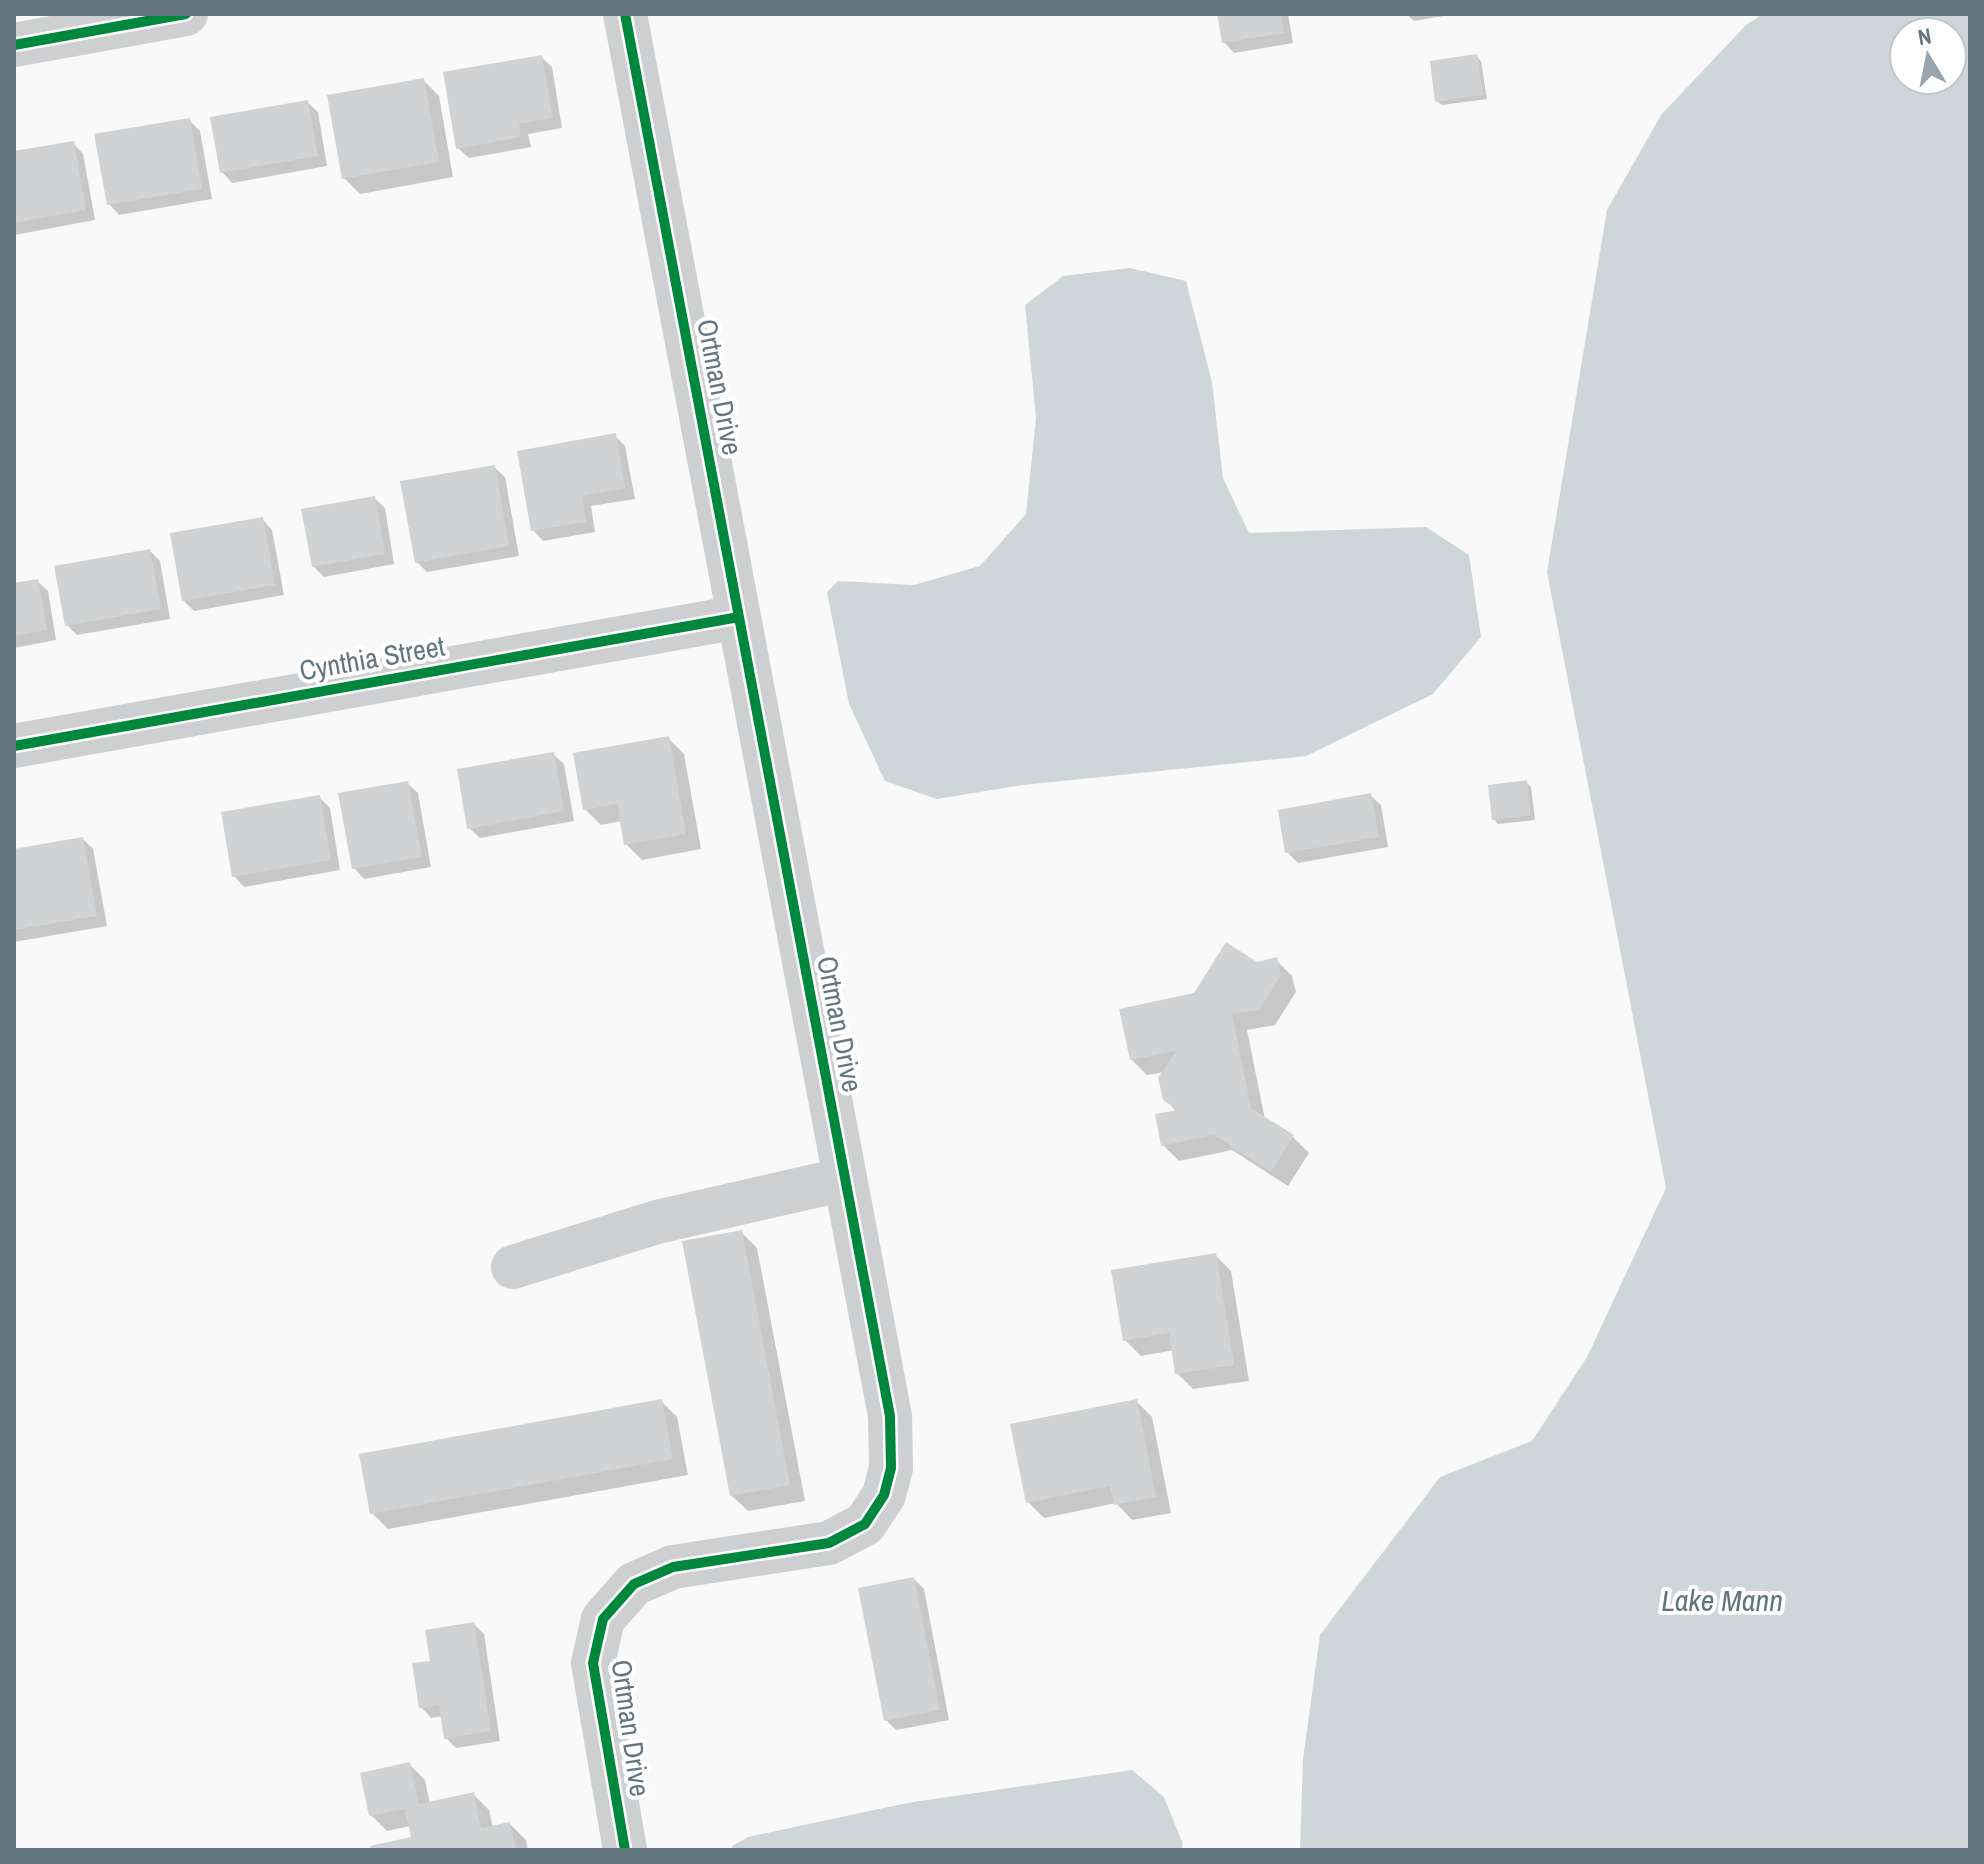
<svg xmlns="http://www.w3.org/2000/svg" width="1984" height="1864" viewBox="0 0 1984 1864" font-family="'Archivo Narrow',sans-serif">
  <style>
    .water { fill: #ced6d9; fill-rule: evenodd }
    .shadow { fill: #0003 }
    .building { fill: #d0d2d3 }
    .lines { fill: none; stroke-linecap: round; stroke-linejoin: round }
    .minor { stroke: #cecfd0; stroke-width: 44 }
    .cycleway-casing { stroke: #fff; stroke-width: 15 }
    .cycleway { stroke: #00873e; stroke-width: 10 }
    .labels { text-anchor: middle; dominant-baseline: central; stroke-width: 8; stroke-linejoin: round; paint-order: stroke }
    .street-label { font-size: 28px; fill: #657683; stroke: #fff }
    .water-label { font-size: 30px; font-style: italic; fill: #60757c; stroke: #fff }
  </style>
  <rect width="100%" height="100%" fill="#f9f9f9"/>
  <path class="water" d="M1763 14H1970V1850H1300L1303 1759 1320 1635 1440 1477 1532 1441 1587 1357 1666 1188 1547 572 1607 210 1661 115 1746 25ZM1904 32H1952V80H1904Z
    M1130 268 1186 281 1212 382 1223 478 1249 533 1426 527 1469 555 1481 637 1433 694 1306 756 1023 785 937 799 885 781 849 704 827 592 838 581 914 585 980 566 1026 514 1036 418 1025 305 1063 276Z
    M1132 1770 1164 1797 1183 1844 1181 1850H732V1846L748 1837 907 1803Z"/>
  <path class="shadow" d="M1219 14H1288L1293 43 1234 53 1224 42Z
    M1406 14H1455L1414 21Z
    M1476 56 1481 61 1487 99 1442 105 1437 101Z
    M541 57 552 67 562 128 528 134 531 147 469 158 458 148Z
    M423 80 439 96 453 177 360 194 344 178Z
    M307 102 318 112 327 166 232 183 222 172Z
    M189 120 200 131 212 199 119 215 109 204Z
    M73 143 83 154 95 220 14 235V153Z
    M615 436 625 446 635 499 591 506 595 532 543 541 533 530Z
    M494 467 505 477 519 556 427 572 417 562Z
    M374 498 385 508 394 564 324 577 313 566Z
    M262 519 272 530 284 595 194 611 184 601Z
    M150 551 160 561 170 619 77 635 67 625Z
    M37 581 48 591 56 640 14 648V585Z
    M668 738 684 754 701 849 642 860 626 844 622 821 601 825 585 809Z
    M553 754 564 764 574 821 480 838 469 828Z
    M1526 782 1531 787 1535 820 1498 824 1494 819Z
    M407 783 418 793 431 867 364 879 354 868Z
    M1370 795 1381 805 1388 847 1298 863 1287 852Z
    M319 797 330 808 340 870 244 887 234 876Z
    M83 839 93 849 107 926 14 942V851Z
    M1276 960 1292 976 1296 992 1275 1025 1247 1030 1265 1119 1293 1137 1309 1153 1288 1186 1232 1150 1179 1161 1163 1145 1177 1112 1165 1099V1072L1147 1075 1131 1059 1195 995 1256 964Z
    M741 1232 757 1248 805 1501 748 1511 732 1496Z
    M1215 1255 1231 1271 1249 1381 1193 1389 1177 1373 1174 1350 1141 1356 1125 1340Z
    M661 1401 677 1417 688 1475 388 1529 372 1513Z
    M1136 1401 1152 1417 1171 1513 1132 1520 1116 1503 1044 1518 1028 1502Z
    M914 1579 924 1589 949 1720 896 1730 886 1720Z
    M474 1624 484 1634 500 1741 456 1748 446 1738 443 1716 431 1718 421 1707 432 1663Z
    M409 1764 425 1780 430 1804 473 1794 489 1810 493 1828 510 1824 526 1840 528 1850H373L413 1839 410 1826 387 1831 371 1815Z"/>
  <path class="building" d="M1217 14H1281L1284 33 1222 43Z
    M1477 54 1483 95 1435 102 1430 61Z
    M542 55 553 118 519 124 521 137 456 149 443 72Z
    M424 78 439 162 342 179 327 95Z
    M308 100 318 156 220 173 210 117Z
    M190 118 202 189 107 205 94 134Z
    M74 141 86 210 14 223V151Z
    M616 433 625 488 582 496 586 522 531 531 517 451Z
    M495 465 509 546 415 563 400 481Z
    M375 496 385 554 312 567 301 509Z
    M263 517 275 585 182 601 170 533Z
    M150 549 161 609 65 626 54 566Z
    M38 579 47 630 14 636V583Z
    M669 736 686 834 624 845 617 804 583 810 573 753Z
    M554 752 564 811 467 829 457 769Z
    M1527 780 1531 815 1492 820 1488 785Z
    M408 781 422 857 352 869 338 793Z
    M1371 793 1379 837 1285 853 1278 810Z
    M320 795 331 860 232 877 221 812Z
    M83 837 97 916 14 930V849Z
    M1226 942 1257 962 1277 957 1281 975 1259 1010 1232 1014 1251 1108 1294 1135 1271 1172 1214 1135 1161 1146 1155 1114 1178 1110 1163 1100 1158 1078 1176 1051 1130 1060 1119 1009 1194 993Z
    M742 1230 790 1485 730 1496 682 1241Z
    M1216 1253 1234 1365 1175 1374 1169 1333 1123 1341 1111 1270Z
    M662 1399 673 1459 370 1514 359 1454Z
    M1137 1399 1156 1497 1114 1505 1110 1486 1026 1503 1010 1424Z
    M914 1577 940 1710 884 1721 858 1588Z
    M474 1622 491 1731 444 1739 439 1705 419 1708 412 1663 430 1661 425 1630Z
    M410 1762 419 1804 474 1792 481 1828 510 1822 516 1850H371L370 1846 411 1837 405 1809 369 1816 360 1773Z"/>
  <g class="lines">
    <path class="minor" d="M625 14 890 1416 891 1468 884 1495 865 1524 829 1543 673 1567 634 1584 603 1619 593 1663 625 1850
      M14 45 186 14
      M14 746 739 617
      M513 1267 657 1222 845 1179"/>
    <defs>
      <path id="cycleway" d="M625 14 890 1416 891 1468 884 1495 865 1524 829 1543 673 1567 634 1584 603 1619 593 1663 625 1850
        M14 45 186 14
        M14 746 739 617"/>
    </defs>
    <use href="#cycleway" class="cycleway-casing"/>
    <use href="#cycleway" class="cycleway"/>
  </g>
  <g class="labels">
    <g class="street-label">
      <text transform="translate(720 387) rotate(79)">Ortman Drive</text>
      <text transform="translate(372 658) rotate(-10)">Cynthia Street</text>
      <text transform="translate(840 1024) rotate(79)">Ortman Drive</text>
      <text transform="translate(631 1728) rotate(82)">Ortman Drive</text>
    </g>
    <g class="water-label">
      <text x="1722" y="1600">Lake Mann</text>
    </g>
  </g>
  <rect width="1984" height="1864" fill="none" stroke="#657683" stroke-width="32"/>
  <g transform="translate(1928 56) rotate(350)"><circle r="38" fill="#ffffff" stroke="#c1c8cd" stroke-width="2"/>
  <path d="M0-6L14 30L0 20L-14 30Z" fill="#99a4ac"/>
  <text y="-12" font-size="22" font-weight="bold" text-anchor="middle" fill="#657683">N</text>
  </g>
</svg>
